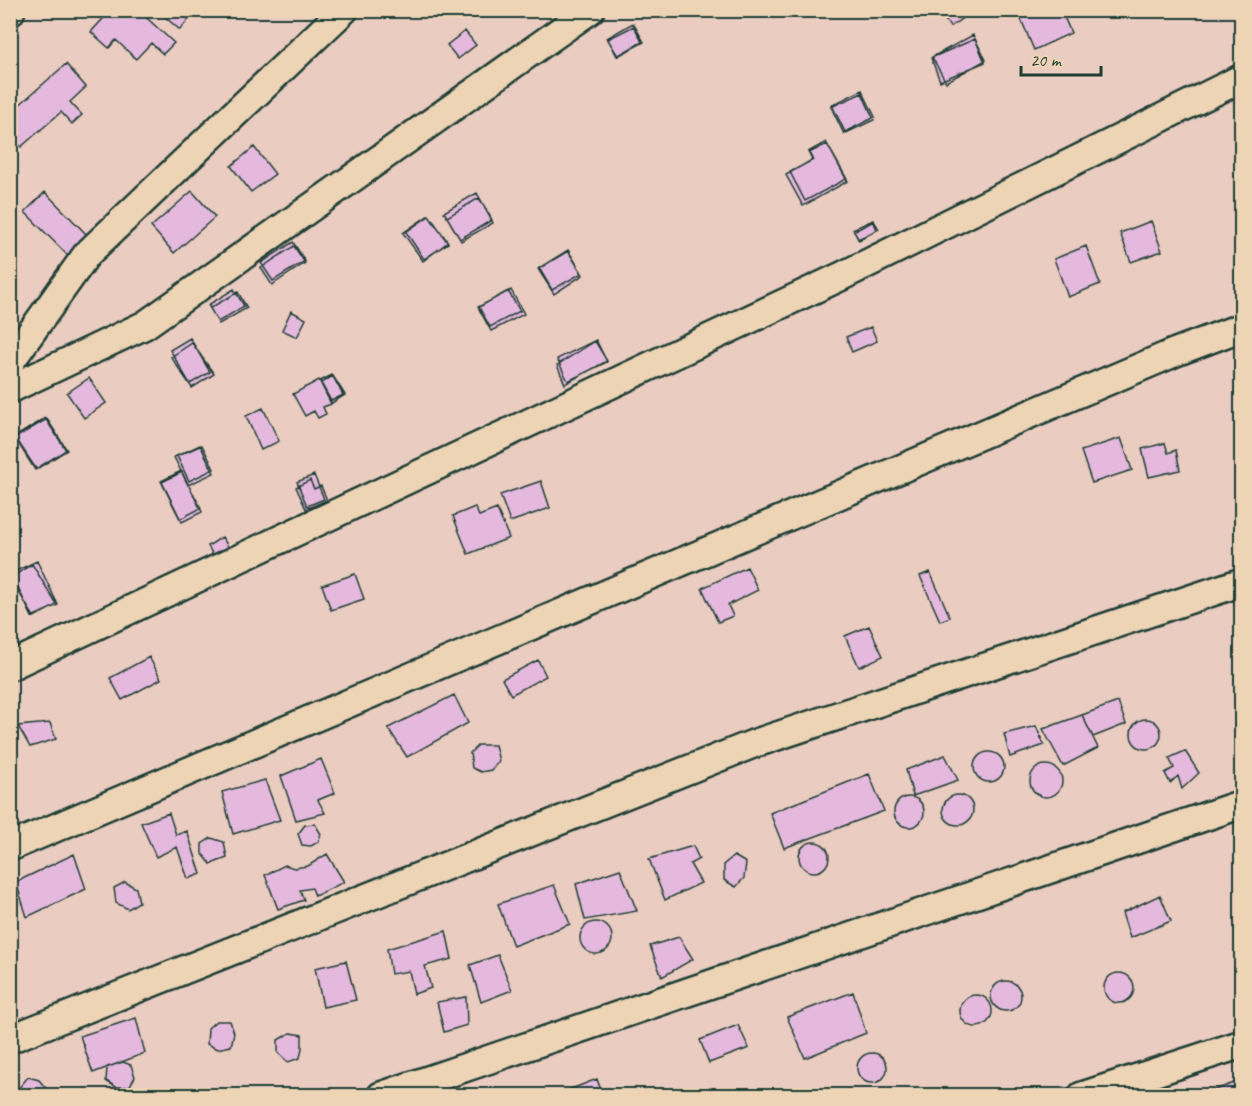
<svg xmlns="http://www.w3.org/2000/svg" width="1252" height="1106" viewBox="0 0 1252 1106" font-family="Caveat,sans-serif">
  <style>
    .building { fill: #e5b9de; stroke: #1f3d34; stroke-width: 1.5 }
    .lines { fill: none; stroke-linecap: round; stroke-linejoin: round }
    .minor-casing { stroke: #1f3d34; stroke-width: 32 }
    .minor { stroke: #edd4b5; stroke-width: 27 }
  </style>
  <rect width="100%" height="100%" fill="#ebccc1"/>
  <filter id="ink" filterUnits="userSpaceOnUse"><feTurbulence type="fractalNoise" baseFrequency=".0167" numOctaves="2"/><feDisplacementMap in="SourceGraphic" scale="12" xChannelSelector="R" yChannelSelector="G"/><feConvolveMatrix kernelMatrix="1 2 1 2 8 2 1 2 1" color-interpolation-filters="sRGB"/></filter>
  <g filter="url(#ink)">
    <path class="building" d="M111 10H138L174 43 163 54 151 43 136 59 116 40 109 48 91 32Z
      M157 10H196L180 30Z
      M938 10H971V12L950 27Z
      M1022 10H1061L1071 33 1034 50 1018 12Z
      M633 23 644 42 618 56 607 38Z
      M634 26 642 42 617 56 608 39Z
      M465 31 476 45 458 59 447 45Z
      M973 35 986 60 946 82 932 57Z
      M975 39 985 62 940 81 931 58Z
      M66 64 86 87 70 102 82 115 72 124 61 112 21 147 10 135V113Z
      M862 90 875 117 845 132 832 105Z
      M862 93 874 120 844 134 831 107Z
      M826 142 848 181 803 206 786 175 812 160 808 152Z
      M827 144 846 179 805 201 790 172 813 160 809 153Z
      M254 147 275 174 251 192 231 166Z
      M192 191 215 217 174 253 151 227Z
      M45 192 91 239 71 259 25 212Z
      M477 193 492 220 460 239 444 212Z
      M479 198 493 223 461 241 447 217Z
      M429 215 448 242 423 261 403 233Z
      M429 216 448 243 424 259 406 232Z
      M873 220 877 230 858 239 853 229Z
      M874 221 879 229 859 240 854 231Z
      M1151 221 1162 251 1131 262 1120 233Z
      M293 242 305 261 273 281 261 263Z
      M294 246 305 263 272 285 261 268Z
      M1086 246 1100 284 1068 297 1054 259Z
      M568 250 582 273 552 290 539 268Z
      M568 251 583 275 554 294 538 269Z
      M234 289 244 306 218 322 208 305Z
      M511 290 524 314 491 331 478 307Z
      M508 291 520 311 490 327 479 307Z
      M238 292 247 308 219 324 210 308Z
      M291 311 306 319 297 337 282 330Z
      M871 327 877 341 852 352 846 337Z
      M190 338 210 372 190 384 170 350Z
      M596 340 607 362 568 381 557 359Z
      M595 341 607 361 565 384 557 365Z
      M192 343 214 374 192 388 171 357Z
      M332 375 343 395 331 401 320 381Z
      M333 376 345 395 332 403 321 383Z
      M89 378 106 403 84 418 67 393Z
      M319 380 331 404 323 407 326 414 318 418 314 411 305 416 293 394Z
      M263 408 279 441 261 450 246 416Z
      M45 418 66 450 36 469 15 437Z
      M47 419 67 450 35 470 15 438Z
      M1121 438 1132 470 1092 483 1081 451Z
      M1165 443 1168 453 1176 450 1180 470 1149 477 1142 449Z
      M200 445 214 473 188 485 174 457Z
      M202 445 214 469 189 481 177 456Z
      M181 471 201 508 180 519 161 481Z
      M182 472 202 512 182 522 162 482Z
      M314 475 324 499 307 506 297 482Z
      M310 480 314 489 321 486 327 500 306 509 296 487Z
      M541 481 550 508 510 522 500 495Z
      M475 507 479 516 497 509 509 538 468 554 453 516Z
      M222 537 229 548 214 557 208 546Z
      M37 561 58 605 32 617 11 573Z
      M32 564 57 605 34 617 10 578Z
      M747 567 758 590 728 605 733 616 718 622 702 588Z
      M930 572 950 617 940 621 920 576Z
      M355 574 364 599 331 610 322 585Z
      M869 626 883 656 859 667 845 636Z
      M149 657 161 679 122 700 110 678Z
      M538 660 546 676 511 695 502 679Z
      M454 695 468 723 407 757 388 728Z
      M1118 702 1126 724 1093 737 1082 715Z
      M1082 715 1098 748 1063 766 1043 729Z
      M1131 734a15 15 0 1 1 30 0a15 15 0 1 1-30 0Z
      M50 723 56 739 30 747 18 726Z
      M1036 726 1044 745 1010 757 1004 734Z
      M478 745H495L499 761 491 770 481 772 472 768 470 753Z
      M1185 751 1199 773 1182 789 1178 776 1170 783 1165 773 1174 768 1169 758Z
      M974 767a15 15 0 1 1 30 0a15 15 0 1 1-30 0Z
      M945 755 958 780 913 796 906 770Z
      M321 759 335 793 318 800 325 813 296 820 281 776Z
      M1030 781a16 16 0 1 1 32 0a16 16 0 1 1-32 0Z
      M869 774 884 811 784 848 770 813Z
      M265 780 280 820 233 834 222 792Z
      M943 810a15 15 0 1 1 30 0a15 15 0 1 1-30 0Z
      M894 812a15 15 0 1 1 30 0a15 15 0 1 1-30 0Z
      M169 813 176 835 187 831 201 874 188 879 177 847 156 857 141 823Z
      M315 824 321 834 318 842 311 846 302 845 298 834 305 825Z
      M211 838 224 842 227 858 211 864 202 853V844Z
      M799 857a15 15 0 1 1 30 0a15 15 0 1 1-30 0Z
      M693 846 699 859 690 864 701 883 665 900 649 859Z
      M74 854 86 889 27 917 16 882Z
      M327 854 344 882 315 896 312 888 300 890 304 900 278 909 265 875 285 865 294 868 308 866Z
      M734 856 746 863 744 878 736 887 724 880V864Z
      M620 869 637 911 585 920 576 884Z
      M125 882 136 888 139 902 128 909 116 903 114 888Z
      M554 885 570 924 513 946 498 904Z
      M1160 895 1171 921 1130 938 1122 913Z
      M580 938a16 16 0 1 1 32 0a16 16 0 1 1-32 0Z
      M446 931 452 959 425 966 431 988 414 994 409 971 391 974 387 949Z
      M679 937 693 959 662 977 650 946Z
      M498 955 512 990 481 1002 470 965Z
      M346 961 356 1000 323 1007 315 968Z
      M1104 988a15 15 0 1 1 30 0a15 15 0 1 1-30 0Z
      M991 996a15 15 0 1 1 30 0a15 15 0 1 1-30 0Z
      M853 992 866 1033 805 1058 787 1017Z
      M960 1011a16 16 0 1 1 32 0a16 16 0 1 1-32 0Z
      M466 997 467 1025 444 1032 437 1002Z
      M136 1018 145 1053 93 1073 80 1036Z
      M216 1021H230L234 1033 231 1046 217 1049 207 1044 208 1028Z
      M738 1025 749 1048 709 1063 700 1040Z
      M290 1033 302 1035V1048L300 1058 288 1062 278 1053V1040Z
      M857 1068a15 15 0 1 1 30 0a15 15 0 1 1-30 0Z
      M123 1062 131 1065 135 1077 129 1087H116L106 1081 107 1067Z
      M28 1077 39 1080 49 1092 46 1096H18V1089Z
      M597 1079 603 1096H553Z
      M1242 1080V1096H1198Z"/>
    <g class="lines">
      <defs>
        <path id="minor" d="M10 12 11 10
          M10 362 87 254 344 10
          M10 389 145 325 590 10
          M10 666 842 276 1242 78
          M10 847 1176 352 1242 327
          M10 1039 753 744 1242 582
          M381 1096 1242 804
          M1082 1096 1242 1044"/>
      </defs>
      <use href="#minor" class="minor-casing"/>
      <use href="#minor" class="minor"/>
    </g>
  </g>
  <rect width="1252" height="1106" fill="none" stroke="#edd4b5" stroke-width="36"/>
  <rect x="18" y="18" width="1216" height="1070" fill="none" stroke="#1f3d34" stroke-width="2" filter="url(#ink)"/>
  <path d="M1021 66v9h80v-9" fill="none" stroke="#1f3d34" stroke-width="3"/>
  <text x="1030" y="66" font-size="18" fill="#1f3d34" stroke="#edd4b5" stroke-width="4.5" paint-order="stroke">20 m</text>
</svg>
